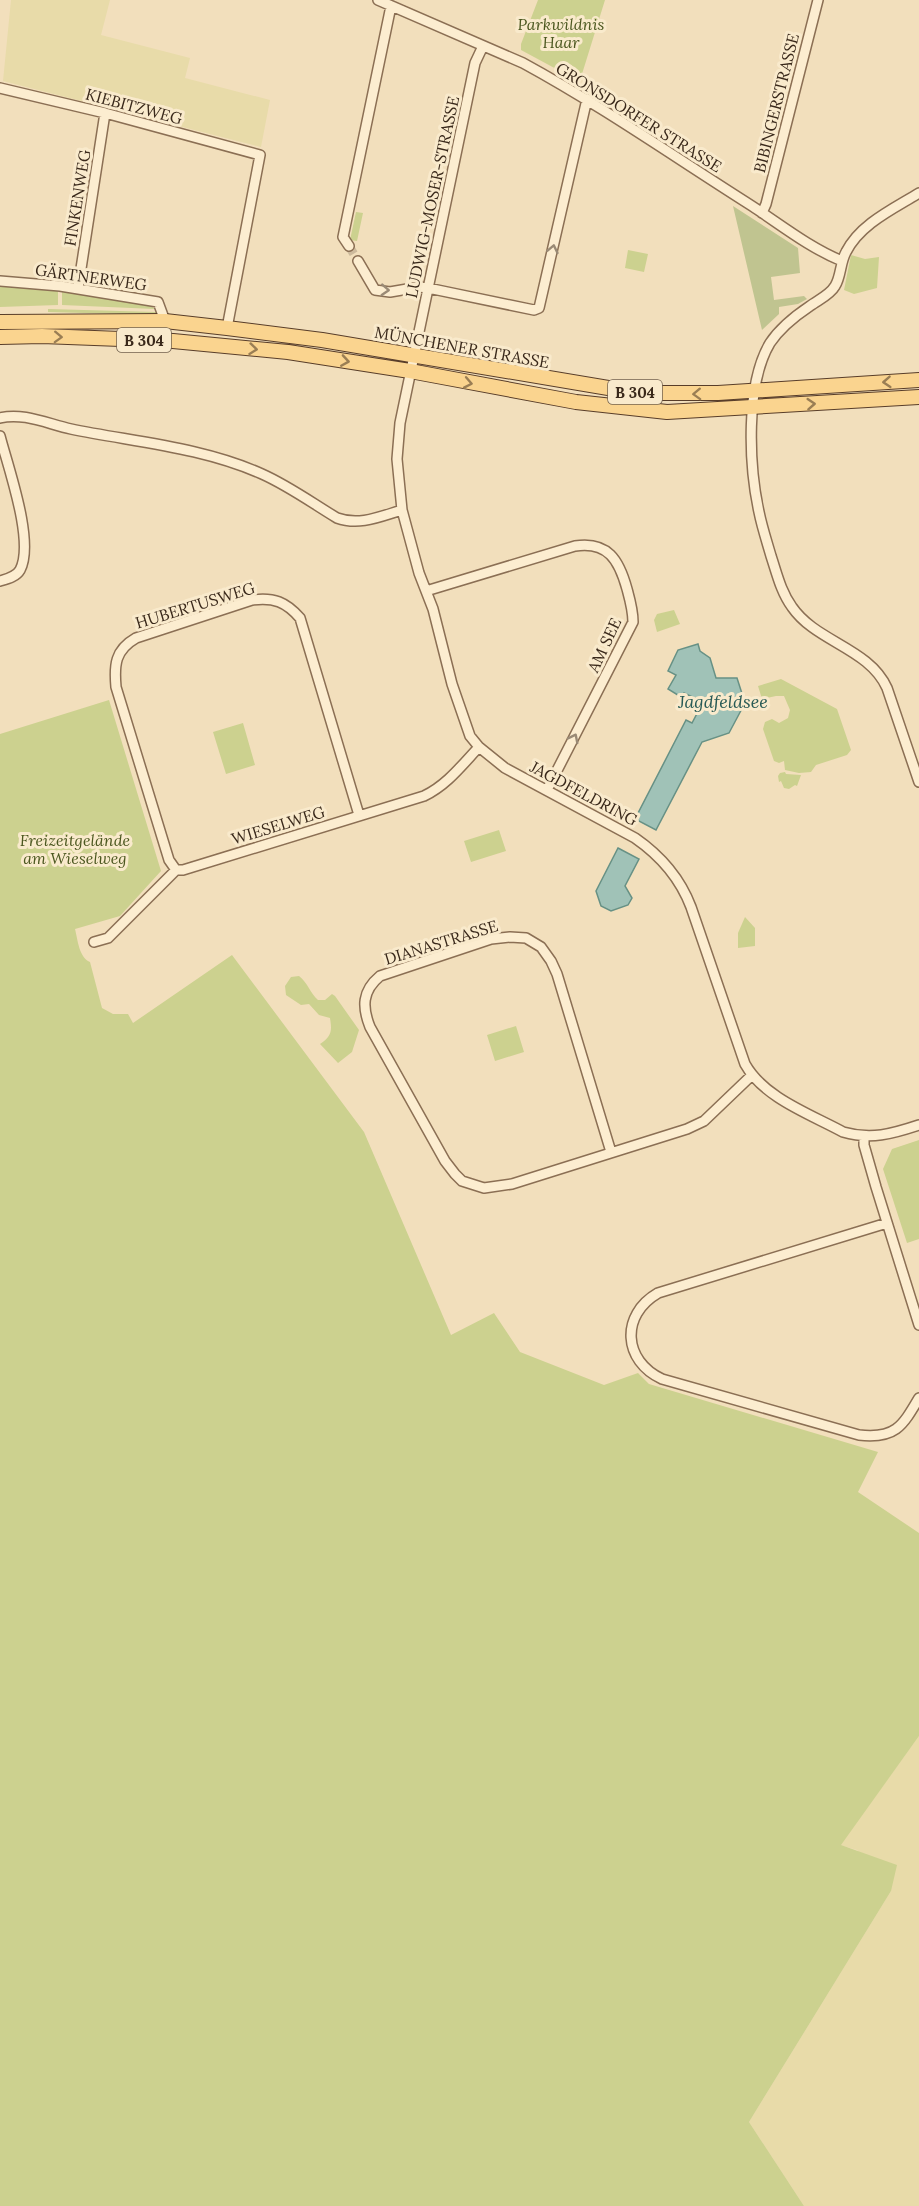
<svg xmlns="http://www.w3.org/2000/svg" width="919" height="2206" viewBox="0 0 919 2206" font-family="Lora,serif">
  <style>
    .farmland { fill: #e8dba9 }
    .green { fill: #ccd18f }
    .cemetery { fill: #c0c490 }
    .water { fill: #a0c2b7; stroke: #679185; stroke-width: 1.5 }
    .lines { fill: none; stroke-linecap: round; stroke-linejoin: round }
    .minor-tunnel { stroke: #cdba9c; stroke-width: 9; stroke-dasharray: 9 4.5; stroke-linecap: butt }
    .minor-casing { stroke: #8b6f54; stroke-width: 12 }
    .primary-casing { stroke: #583d29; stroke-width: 16 }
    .minor { stroke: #fcedd0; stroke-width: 9 }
    .primary { stroke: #fad48f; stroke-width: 14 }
    .oneway { stroke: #9a8a75 }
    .oneway2 { stroke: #9a7e54 }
    .labels { text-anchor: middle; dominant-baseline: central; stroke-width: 6; stroke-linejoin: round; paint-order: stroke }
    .shield { fill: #f9eacc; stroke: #73624f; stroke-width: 1.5 }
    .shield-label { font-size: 15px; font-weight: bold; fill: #39281a }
    .park-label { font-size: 16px; font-style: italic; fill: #4b571f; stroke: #f9eacc }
    .street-label { font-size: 16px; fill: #39281a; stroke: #f9eacc }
    .water-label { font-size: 18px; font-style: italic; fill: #285a55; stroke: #f9eacc }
  </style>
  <rect width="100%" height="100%" fill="#f2dfbc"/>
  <path class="farmland" d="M11 0H110L101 35 190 58 185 78 270 100 261 147 3 81Z
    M919 1736V2206H804L749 2122 891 1891 857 1850 840 1845Z"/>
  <path class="green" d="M538 0H605L582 74 573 78 521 50V44Z
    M356 212 363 213 357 241 350 240Z
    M628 250 648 254 644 272 625 268Z
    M851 255 865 259 879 257 877 288 854 294 844 290Z
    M0 285 58 290V305L0 307Z
    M62 292 148 304 155 309 62 305Z
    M48 309 156 312V315L48 312Z
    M674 610 680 624 657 632 654 620 657 614Z
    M781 679 837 709 851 750 847 755 816 765 811 772 799 773 785 770 784 761 779 763 774 761 763 729 765 722 772 719 779 723 788 718 790 710 784 696H776L762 699 758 686Z
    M109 700 161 871 120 916 75 929C78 941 79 957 90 962L102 1008 113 1014H128L133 1023 232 955 364 1132 451 1335 494 1313 520 1352 604 1385 638 1373 649 1384 878 1452 858 1492 919 1533V1736L841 1845 897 1865 891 1891 749 2122 804 2206H0V734Z
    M243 723 255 765 226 774 213 732Z
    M785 772 786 774 801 775 797 786 795 785 789 789 784 788 781 781 779 782 778 776 780 773Z
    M499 830 506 851 471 862 464 841Z
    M745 917 755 928V946L738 948V933Z
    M299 976C308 983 310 993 318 1000H325L332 994 335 996 359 1030 352 1052 338 1063 320 1044C332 1036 332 1031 330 1018L319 1015 309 1004 301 1005 286 995 285 986 291 977Z
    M516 1026 524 1052 495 1061 487 1035Z
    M919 1140V1239L907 1243 883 1169 892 1149Z"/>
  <path class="cemetery" d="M733 206 798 248 800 273 771 277 774 300 804 296 807 299 798 304 779 307V314L762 330Z"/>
  <path class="water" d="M698 644 700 651 710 658 716 678H737L745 703 729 733 702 742 656 830 635 819 686 720 692 723 703 702 684 693 681 697 668 689 676 675 668 671 678 650Z
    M618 848 639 859 625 886 632 898 628 905 611 911 601 906 596 891Z"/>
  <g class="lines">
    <path class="minor-tunnel" d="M349 246 358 261"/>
    <defs>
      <path id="minor" d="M378 0 523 63C602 106 676 158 752 206 781 225 810 248 842 261
        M483 46 475 63 400 423 397 459 402 510 419 573 433 609 452 684 470 736 479 747 505 768 635 838C661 856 680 878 691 907L745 1064C764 1098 810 1114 843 1132 871 1140 892 1134 919 1125
        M0 88 105 113 260 155 227 328
        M919 193C893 209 860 224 846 252 840 263 841 277 835 286 830 295 818 300 810 306 795 316 780 328 770 343 745 385 749 466 759 512 762 527 767 542 771 556 777 574 781 592 792 607 816 642 869 648 887 688L919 782
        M762 213 766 204 818 0
        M349 246 343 237 391 6
        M358 261 375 290 390 292 419 287 428 288 534 310 539 308 587 99
        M0 281 60 286 158 302 165 321
        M78 288 105 113
        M0 418C23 412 48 424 71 429 134 442 202 447 262 474 289 486 312 503 337 518 359 526 379 517 402 510
        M0 436C8 467 35 542 20 570 16 577 7 579 0 581
        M426 591 575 546C608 541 619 560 627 589 630 600 633 610 633 622L547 790
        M176 870 169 860 116 687C114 665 115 650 136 638L252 600C274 597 286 602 300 618L359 815
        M94 942 108 938 176 870H183L424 796C447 785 462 765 479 747
        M864 1137V1145L876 1187 919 1325
        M611 1152 557 974 551 961 541 947 526 938 510 937 491 939 380 976C362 991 362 1007 370 1027L445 1161 455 1174 462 1181 484 1188 512 1184 687 1129 704 1121 751 1076
        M887 1223 658 1293C620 1315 623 1361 662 1379L859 1435C895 1439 902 1427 919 1398"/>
      <path id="primary" d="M0 322 165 321 227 328 322 340 638 393H718L919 380
        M0 337 42 336 173 341 288 352 410 371 576 402 667 412 919 397"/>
    </defs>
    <use href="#minor" class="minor-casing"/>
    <use href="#primary" class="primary-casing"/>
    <use href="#minor" class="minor"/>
    <use href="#primary" class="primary"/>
  </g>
  <defs><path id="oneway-chevron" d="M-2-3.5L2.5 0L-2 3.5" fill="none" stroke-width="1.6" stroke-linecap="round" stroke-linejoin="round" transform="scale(1.5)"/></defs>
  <g class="oneway">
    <use href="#oneway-chevron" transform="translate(553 249) rotate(-78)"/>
    <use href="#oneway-chevron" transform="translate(385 290) rotate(3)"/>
    <use href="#oneway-chevron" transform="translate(574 738) rotate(-63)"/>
  </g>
  <g class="oneway2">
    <use href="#oneway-chevron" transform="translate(58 337) rotate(2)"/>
    <use href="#oneway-chevron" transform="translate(253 349) rotate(6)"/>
    <use href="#oneway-chevron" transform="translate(345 361) rotate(9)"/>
    <use href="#oneway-chevron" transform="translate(887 382) rotate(176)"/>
    <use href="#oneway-chevron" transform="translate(468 383) rotate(11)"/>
    <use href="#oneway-chevron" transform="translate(697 394) rotate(178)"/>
    <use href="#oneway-chevron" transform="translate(811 404) rotate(-4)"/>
  </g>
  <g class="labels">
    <g class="shield">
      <rect x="117" y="328" width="54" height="24" rx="4.5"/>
      <rect x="608" y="380" width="54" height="24" rx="4.5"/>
    </g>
    <g class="shield-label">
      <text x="144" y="340">B 304</text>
      <text x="635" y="392">B 304</text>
    </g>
    <g class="park-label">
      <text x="561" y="24">Parkwildnis<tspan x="561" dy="18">Haar</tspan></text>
      <text x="75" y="840">Freizeitgelände<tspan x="75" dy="18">am Wieselweg</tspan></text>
    </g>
    <g class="street-label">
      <text transform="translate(776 103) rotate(-76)">BIBINGERSTRASSE</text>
      <text transform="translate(134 106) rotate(15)">KIEBITZWEG</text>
      <text transform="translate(639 117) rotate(32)">GRONSDORFER STRASSE</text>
      <text transform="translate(432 197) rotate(-78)">LUDWIG-MOSER-STRASSE</text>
      <text transform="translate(77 198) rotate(-81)">FINKENWEG</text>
      <text transform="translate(91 277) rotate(8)">GÄRTNERWEG</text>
      <text transform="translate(462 347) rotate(10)">MÜNCHENER STRASSE</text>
      <text transform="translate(195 605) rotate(-17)">HUBERTUSWEG</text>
      <text transform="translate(604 645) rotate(-65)">AM SEE</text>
      <text transform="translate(584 793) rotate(28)">JAGDFELDRING</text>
      <text transform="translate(278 825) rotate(-17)">WIESELWEG</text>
      <text transform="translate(441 942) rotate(-17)">DIANASTRASSE</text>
    </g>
    <g class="water-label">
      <text x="723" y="701">Jagdfeldsee</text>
    </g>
  </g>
</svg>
